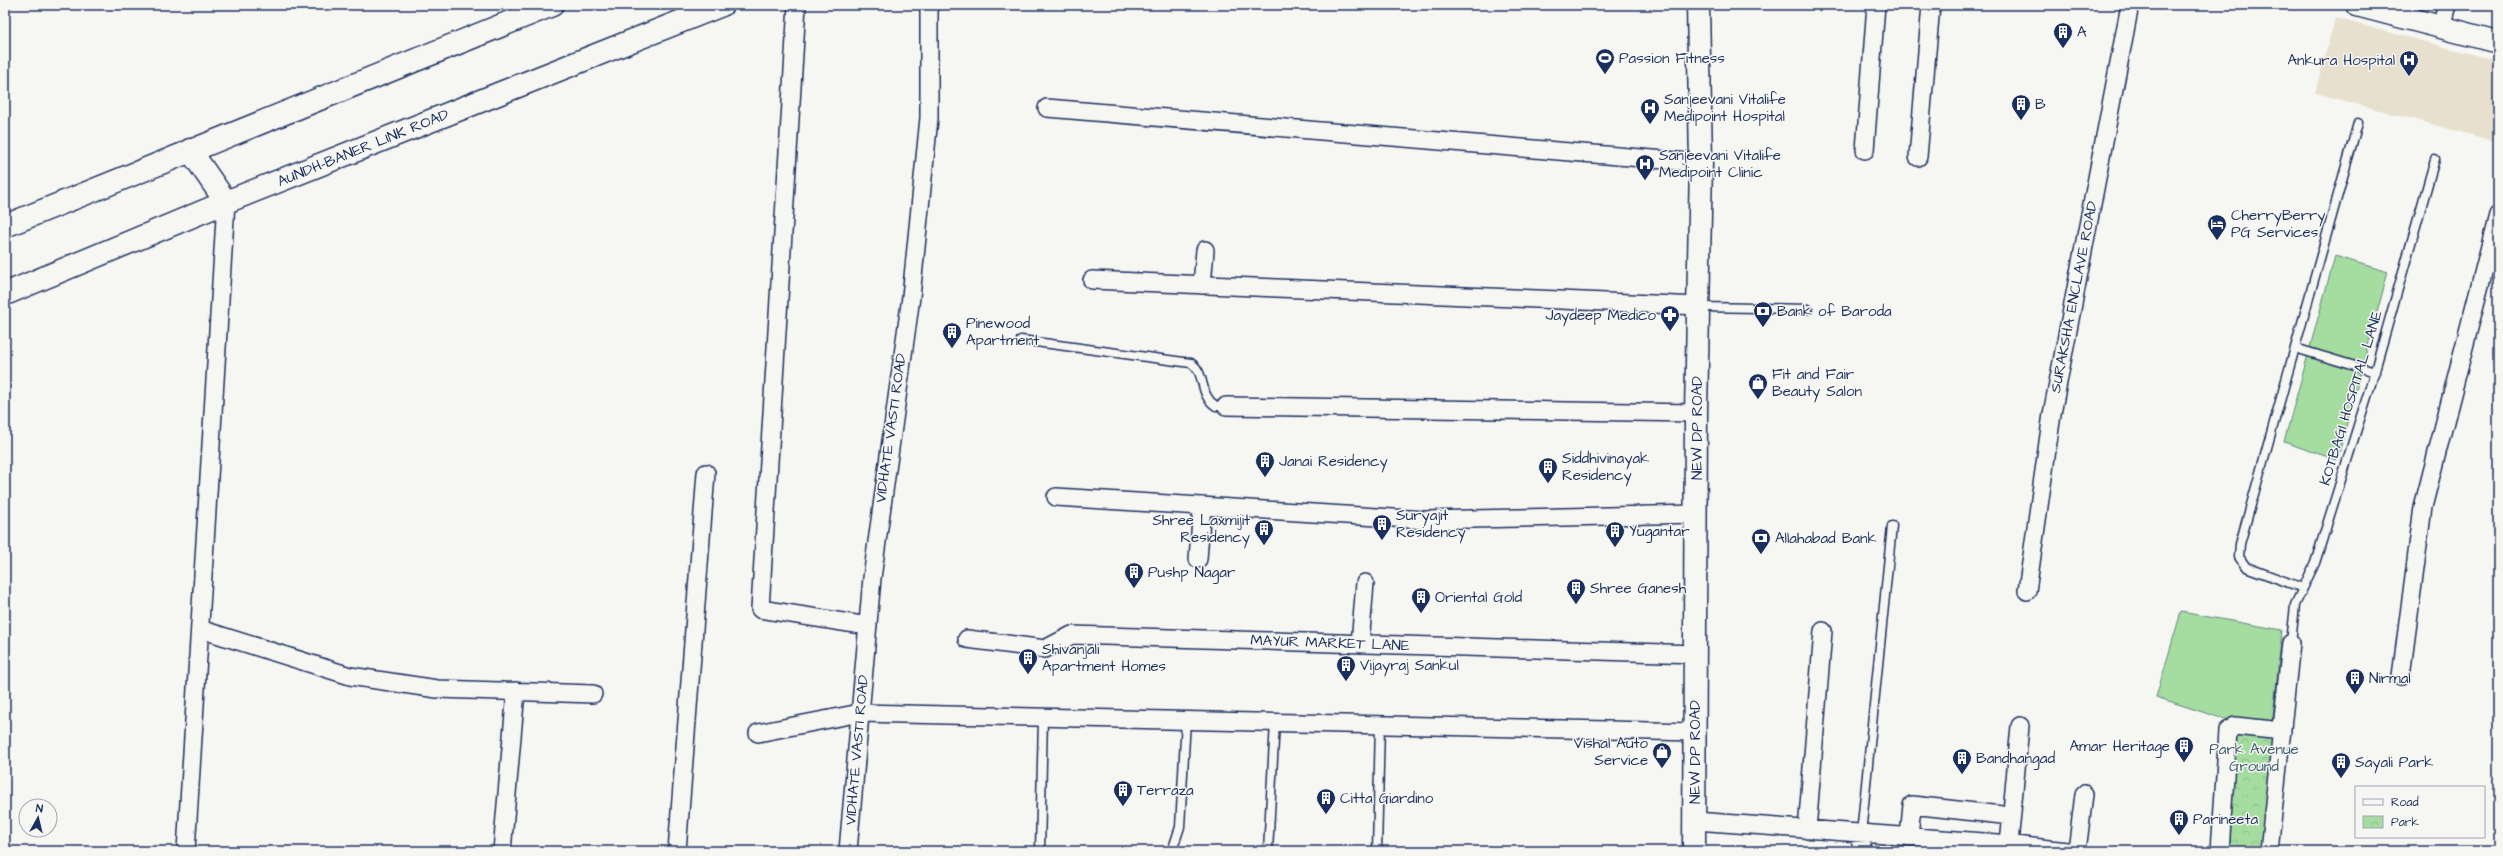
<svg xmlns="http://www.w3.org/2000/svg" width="2503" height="856" viewBox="0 0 2503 856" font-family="'Architects Daughter',sans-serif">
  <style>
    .built { fill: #e8e0cf }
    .grass { fill: #a5dca0; stroke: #60867f }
    .park { fill: url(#park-crowns); stroke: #60867f }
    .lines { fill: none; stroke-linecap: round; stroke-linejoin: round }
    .lane-casing { stroke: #1b2f5e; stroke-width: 11 }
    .street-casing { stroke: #1b2f5e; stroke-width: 20 }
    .secondary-casing { stroke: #1b2f5e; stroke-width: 25 }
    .lane { stroke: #f6f6f2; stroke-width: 8 }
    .street { stroke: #f6f6f2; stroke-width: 17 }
    .secondary { stroke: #f6f6f2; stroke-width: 22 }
    .labels { text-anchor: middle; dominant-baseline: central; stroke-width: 3; stroke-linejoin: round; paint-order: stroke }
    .poi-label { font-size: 15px; fill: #1b2f5e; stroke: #f6f6f2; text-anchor: start }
    .street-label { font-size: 15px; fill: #1b2f5e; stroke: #f6f6f2 }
    .park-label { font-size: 15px; fill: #3e5a6e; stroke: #f6f6f2 }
  </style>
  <defs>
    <pattern id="park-crowns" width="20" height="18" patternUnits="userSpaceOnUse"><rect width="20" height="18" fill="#a5dca0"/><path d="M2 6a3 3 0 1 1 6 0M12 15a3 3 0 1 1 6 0" fill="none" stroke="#8dbd8c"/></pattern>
  </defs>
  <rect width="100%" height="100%" fill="#f6f6f2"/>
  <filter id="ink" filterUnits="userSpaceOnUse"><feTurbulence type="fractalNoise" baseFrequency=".025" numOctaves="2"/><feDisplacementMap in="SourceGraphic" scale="8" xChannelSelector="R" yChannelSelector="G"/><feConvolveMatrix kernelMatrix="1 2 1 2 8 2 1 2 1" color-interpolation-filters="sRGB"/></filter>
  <g filter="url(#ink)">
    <path class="built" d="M2335 18 2498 61V142L2315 93Z"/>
    <path class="grass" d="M2335 256 2388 272 2337 460 2284 442Z
      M2181 612 2282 630 2272 725 2224 719 2156 697Z"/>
    <path class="park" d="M2234 732 2277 736 2265 851H2230Z"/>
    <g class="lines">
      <defs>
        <path id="lane" d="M1700 307 1808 309
          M1021 340 1191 363C1207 374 1198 395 1216 406H1226
          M2295 348 2375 372
          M2303 588 2246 567 2239 557 2240 544 2358 123
          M2291 643 2295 605 2315 563 2371 384 2435 159
          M1861 834 1892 526
          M1040 851 1043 717
          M1172 851 1180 827 1186 720
          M1268 851 1275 722
          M1377 851 1380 724"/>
        <path id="street" d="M797 5 760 609 868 626
          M2441 27 2447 5
          M1047 108 1701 163
          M1865 150 1876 5
          M1918 157 1931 5
          M1092 280 1699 306
          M1202 285 1205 250
          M1226 406 1696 413
          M1056 497 1425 520 1697 514
          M1198 559 1202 506
          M2027 591 2052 414 2130 5
          M200 629 350 676 437 689 593 694
          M967 639 1045 649 1072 635 1696 654
          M1360 644 1365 583
          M2401 676 2423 507 2498 215
          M758 733 860 713 1695 732
          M1695 821 1998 843 2067 851
          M1807 830 1823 631
          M1909 837 1912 805 2011 816
          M2009 844 2020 726
          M186 851 226 202
          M502 851 516 691
          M677 851 706 473
          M848 851 872 578 911 297 929 118V5
          M1861 851V834
          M2077 851 2084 794
          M2220 851 2228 731 2235 726 2282 731
          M2269 851 2291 643"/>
        <path id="secondary" d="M2357 5 2498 42
          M190 150 226 202
          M5 226 552 5
          M5 294 226 202 722 5
          M1694 851 1696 413 1701 163 1698 5"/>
      </defs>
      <use href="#lane" class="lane-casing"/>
      <use href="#street" class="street-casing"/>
      <use href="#secondary" class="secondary-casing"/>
      <use href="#lane" class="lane"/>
      <use href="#street" class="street"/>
      <use href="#secondary" class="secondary"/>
    </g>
  </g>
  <defs>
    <symbol id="building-pin" viewBox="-11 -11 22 30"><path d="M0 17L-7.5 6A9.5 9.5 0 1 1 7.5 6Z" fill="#1b2f5e" stroke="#f6f6f2"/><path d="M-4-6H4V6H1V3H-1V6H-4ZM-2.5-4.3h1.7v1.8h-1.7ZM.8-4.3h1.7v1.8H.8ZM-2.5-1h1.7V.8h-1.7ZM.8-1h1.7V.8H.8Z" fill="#fff"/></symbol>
    <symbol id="stadium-pin" viewBox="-11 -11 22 30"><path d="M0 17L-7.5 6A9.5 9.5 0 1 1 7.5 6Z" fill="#1b2f5e" stroke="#f6f6f2"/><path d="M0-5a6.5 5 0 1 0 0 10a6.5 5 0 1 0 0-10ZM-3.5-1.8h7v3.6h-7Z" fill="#fff"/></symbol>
    <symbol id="hospital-pin" viewBox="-11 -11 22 30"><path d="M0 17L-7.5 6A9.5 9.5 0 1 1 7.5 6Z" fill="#1b2f5e" stroke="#f6f6f2"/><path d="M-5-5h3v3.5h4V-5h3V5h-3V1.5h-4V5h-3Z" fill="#fff"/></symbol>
    <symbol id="hotel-pin" viewBox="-11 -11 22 30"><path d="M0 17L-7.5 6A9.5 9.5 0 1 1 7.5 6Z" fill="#1b2f5e" stroke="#f6f6f2"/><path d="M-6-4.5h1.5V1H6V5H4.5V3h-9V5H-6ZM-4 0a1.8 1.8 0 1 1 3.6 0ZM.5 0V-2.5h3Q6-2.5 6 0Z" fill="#fff"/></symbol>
    <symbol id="bank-pin" viewBox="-11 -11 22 30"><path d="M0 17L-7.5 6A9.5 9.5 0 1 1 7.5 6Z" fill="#1b2f5e" stroke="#f6f6f2"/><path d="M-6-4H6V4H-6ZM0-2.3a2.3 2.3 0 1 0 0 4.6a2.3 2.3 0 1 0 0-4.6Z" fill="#fff"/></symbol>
    <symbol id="pharmacy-pin" viewBox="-11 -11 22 30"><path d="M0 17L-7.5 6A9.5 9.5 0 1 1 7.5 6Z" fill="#1b2f5e" stroke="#f6f6f2"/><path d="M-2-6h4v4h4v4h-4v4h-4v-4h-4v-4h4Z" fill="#fff"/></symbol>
    <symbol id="shop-pin" viewBox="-11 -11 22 30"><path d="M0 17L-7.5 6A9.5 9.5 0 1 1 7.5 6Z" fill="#1b2f5e" stroke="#f6f6f2"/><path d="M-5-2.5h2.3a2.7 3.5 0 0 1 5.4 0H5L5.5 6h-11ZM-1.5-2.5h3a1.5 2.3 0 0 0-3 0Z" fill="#fff"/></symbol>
  </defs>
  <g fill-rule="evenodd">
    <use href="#building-pin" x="2052" y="21" width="22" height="30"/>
    <use href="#stadium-pin" x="1594" y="47" width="22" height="30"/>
    <use href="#hospital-pin" x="2398" y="49" width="22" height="30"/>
    <use href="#building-pin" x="2010" y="93" width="22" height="30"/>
    <use href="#hospital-pin" x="1639" y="97" width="22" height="30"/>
    <use href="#hospital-pin" x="1634" y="153" width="22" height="30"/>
    <use href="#hotel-pin" x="2206" y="213" width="22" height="30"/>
    <use href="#bank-pin" x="1752" y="300" width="22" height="30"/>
    <use href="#pharmacy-pin" x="1659" y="304" width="22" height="30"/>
    <use href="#building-pin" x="941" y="321" width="22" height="30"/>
    <use href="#shop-pin" x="1747" y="372" width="22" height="30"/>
    <use href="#building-pin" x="1254" y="450" width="22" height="30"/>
    <use href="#building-pin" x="1537" y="456" width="22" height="30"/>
    <use href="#building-pin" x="1371" y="513" width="22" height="30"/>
    <use href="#building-pin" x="1253" y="518" width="22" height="30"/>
    <use href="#building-pin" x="1604" y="520" width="22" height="30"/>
    <use href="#bank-pin" x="1750" y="527" width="22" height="30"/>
    <use href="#building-pin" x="1123" y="561" width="22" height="30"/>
    <use href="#building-pin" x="1565" y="577" width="22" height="30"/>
    <use href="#building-pin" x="1410" y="586" width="22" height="30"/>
    <use href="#building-pin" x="1017" y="647" width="22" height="30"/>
    <use href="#building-pin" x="1335" y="654" width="22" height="30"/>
    <use href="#building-pin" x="2344" y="667" width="22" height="30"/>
    <use href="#building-pin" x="2173" y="735" width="22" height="30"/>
    <use href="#shop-pin" x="1651" y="741" width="22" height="30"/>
    <use href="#building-pin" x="1951" y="747" width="22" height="30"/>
    <use href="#building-pin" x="2330" y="751" width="22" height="30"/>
    <use href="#building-pin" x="1112" y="779" width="22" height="30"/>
    <use href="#building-pin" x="1315" y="787" width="22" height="30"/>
    <use href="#building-pin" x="2168" y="808" width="22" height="30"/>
  </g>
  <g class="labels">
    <g class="poi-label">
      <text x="2077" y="32">A</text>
      <text x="1619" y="58">Passion Fitness</text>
      <text x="2395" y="60" text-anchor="end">Ankura Hospital</text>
      <text x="1664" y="99">Sanjeevani Vitalife<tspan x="1664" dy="17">Medipoint Hospital</tspan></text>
      <text x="2035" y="104">B</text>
      <text x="1659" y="155">Sanjeevani Vitalife<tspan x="1659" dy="17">Medipoint Clinic</tspan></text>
      <text x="2231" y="215">CherryBerry<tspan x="2231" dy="17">PG Services</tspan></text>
      <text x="1777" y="311">Bank of Baroda</text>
      <text x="1656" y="315" text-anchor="end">Jaydeep Medico</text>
      <text x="966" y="323">Pinewood<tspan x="966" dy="17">Apartment</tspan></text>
      <text x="1772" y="374">Fit and Fair<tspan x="1772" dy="17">Beauty Salon</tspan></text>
      <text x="1562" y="458">Siddhivinayak<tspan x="1562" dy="17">Residency</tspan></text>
      <text x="1279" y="461">Janai Residency</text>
      <text x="1396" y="515">Suryajit<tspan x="1396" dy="17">Residency</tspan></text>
      <text x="1250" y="520" text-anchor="end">Shree Laxmijit<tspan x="1250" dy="17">Residency</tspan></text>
      <text x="1629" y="531">Yugantar</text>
      <text x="1775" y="538">Allahabad Bank</text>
      <text x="1148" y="572">Pushp Nagar</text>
      <text x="1590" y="588">Shree Ganesh</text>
      <text x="1435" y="597">Oriental Gold</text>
      <text x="1042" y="649">Shivanjali<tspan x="1042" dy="17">Apartment Homes</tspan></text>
      <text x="1360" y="665">Vijayraj Sankul</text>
      <text x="2369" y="678">Nirmal</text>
      <text x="1648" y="743" text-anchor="end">Vishal Auto<tspan x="1648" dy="17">Service</tspan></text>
      <text x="2170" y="746" text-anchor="end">Amar Heritage</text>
      <text x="1976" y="758">Bandhangad</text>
      <text x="2355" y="762">Sayali Park</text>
      <text x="1137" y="790">Terraza</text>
      <text x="1340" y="798">Citta Giardino</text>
      <text x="2193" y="819">Parineeta</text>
    </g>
    <g class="street-label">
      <text transform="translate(363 148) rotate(-22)">AUNDH-BANER LINK ROAD</text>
      <text transform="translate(2074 297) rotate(-79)">SURAKSHA ENCLAVE ROAD</text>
      <text transform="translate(2351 398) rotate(-73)">KOTBAGI HOSPITAL LANE</text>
      <text transform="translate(891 428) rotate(-82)">VIDHATE VASTI ROAD</text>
      <text transform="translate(1697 428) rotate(-90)">NEW DP ROAD</text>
      <text transform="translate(1330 643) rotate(2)">MAYUR MARKET LANE</text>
      <text transform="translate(857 750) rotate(-85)">VIDHATE VASTI ROAD</text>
      <text transform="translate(1695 752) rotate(-90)">NEW DP ROAD</text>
    </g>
    <g class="park-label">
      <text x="2254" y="749">Park Avenue<tspan x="2254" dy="17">Ground</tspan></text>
    </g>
  </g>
  <rect width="2503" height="856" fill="none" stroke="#f6f6f2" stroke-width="20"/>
  <rect x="10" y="10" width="2483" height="836" fill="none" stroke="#1b2f5e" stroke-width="1.5" filter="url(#ink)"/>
  <rect x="2355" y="786" width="130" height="52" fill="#f6f6f2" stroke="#9ea6b7"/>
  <rect x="2363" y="799" width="20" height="6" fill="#f6f6f2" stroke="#9ea6b7"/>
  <text x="2391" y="806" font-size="12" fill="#1b2f5e">Road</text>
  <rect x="2363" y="816" width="20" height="12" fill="url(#park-crowns)" stroke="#9ea6b7"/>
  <text x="2391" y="826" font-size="12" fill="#1b2f5e">Park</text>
  <g transform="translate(38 818) rotate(8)"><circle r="19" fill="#f6f6f2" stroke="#9ea6b7"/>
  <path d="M0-3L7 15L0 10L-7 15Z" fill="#1b2f5e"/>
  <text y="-6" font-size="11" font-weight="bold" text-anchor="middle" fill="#1b2f5e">N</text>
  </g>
</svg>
